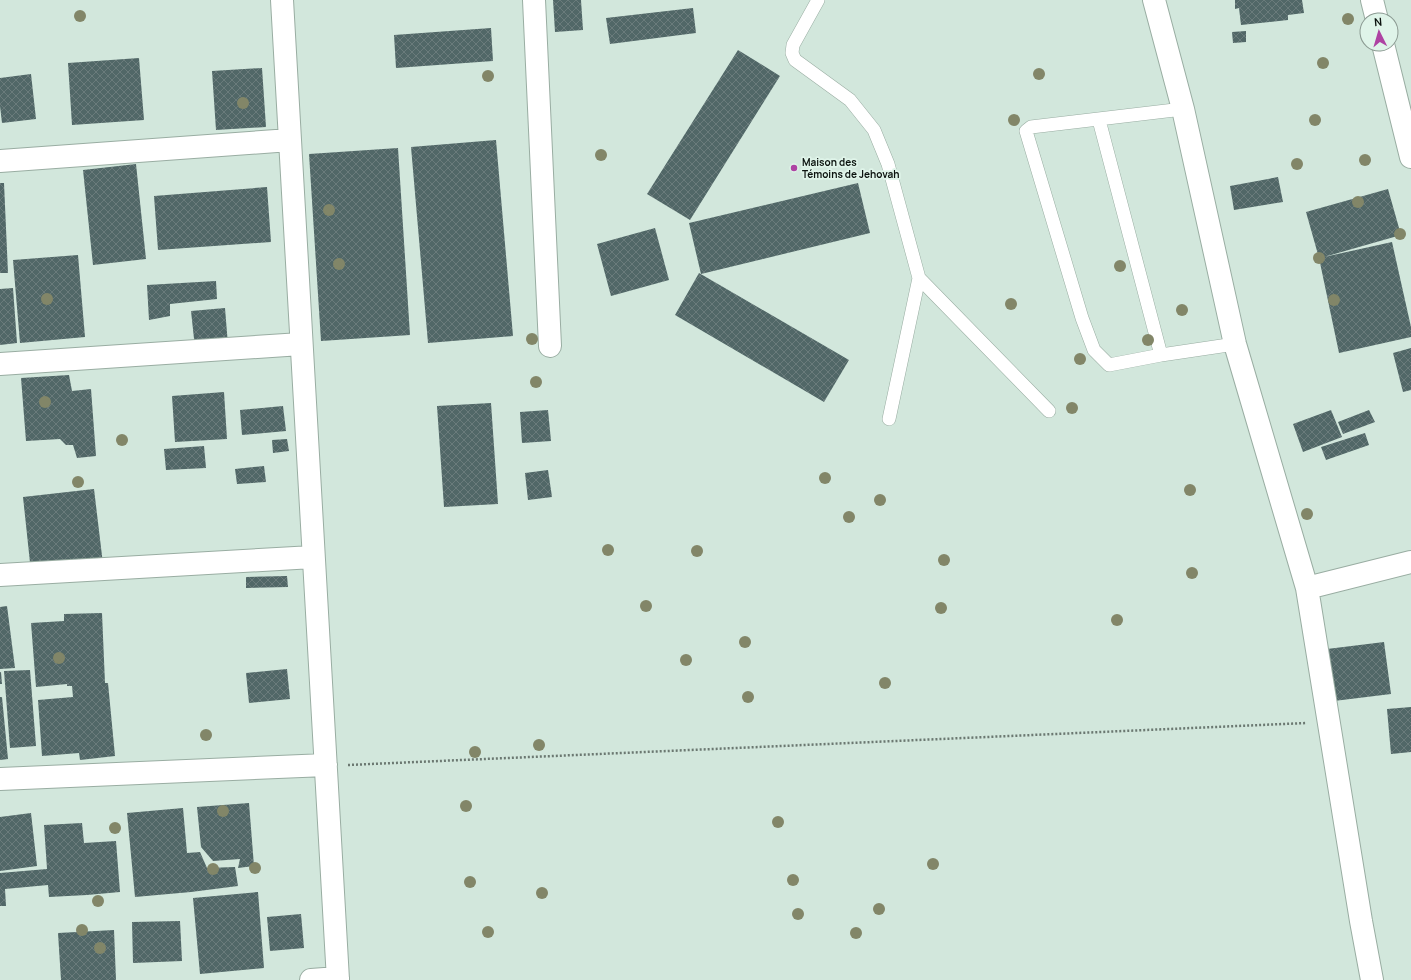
<svg xmlns="http://www.w3.org/2000/svg" width="1411" height="980" viewBox="0 0 1411 980" font-family="Manrope,sans-serif">
  <style>
    .building { fill: url(#building-cross-hatch) }
    .lines { fill: none; stroke-linecap: round; stroke-linejoin: round }
    .service-casing { stroke: #99ada2; stroke-width: 14 }
    .minor-casing { stroke: #99ada2; stroke-width: 24 }
    .path { stroke: #6b7871; stroke-width: 2.5; stroke-dasharray: 2 2; stroke-linecap: butt }
    .service { stroke: #fff; stroke-width: 13 }
    .minor { stroke: #fff; stroke-width: 22 }
    .tree { fill: #828668 }
    .poi-dot { fill: #ae43a3; stroke: #dff4e9; stroke-width: 1.5 }
    .labels { text-anchor: middle; dominant-baseline: central; stroke-width: 3.5; stroke-linejoin: round; paint-order: stroke }
    .poi-label { font-size: 10px; font-weight: bold; fill: #0c130f; stroke: #dff4e9; text-anchor: start }
  </style>
  <defs>
    <pattern id="building-cross-hatch" width="8" height="8" patternUnits="userSpaceOnUse"><rect width="8" height="8" fill="#516767"/><path d="M0 0l8 8M0 8l8-8" fill="none" stroke="#6a7b7b"/></pattern>
  </defs>
  <rect width="100%" height="100%" fill="#d2e7dc"/>
  <path class="building" d="M553 0H581L583 30 555 32Z
    M1235 0H1302L1304 13 1288 15V20L1241 25 1239 8 1235 9Z
    M693 8 696 33 610 44 606 18Z
    M491 28 493 61 396 68 394 35Z
    M1246 31V42L1233 43 1232 32Z
    M738 50 780 76 690 220 647 194Z
    M139 58 144 120 72 125 68 63Z
    M262 68 266 127 216 130 212 71Z
    M31 74 36 119 2 123 0 106V78Z
    M496 140 513 336 428 343 411 147Z
    M398 148 410 335 321 341 309 154Z
    M136 164 146 259 93 265 83 170Z
    M1278 177 1283 202 1234 210 1230 186Z
    M0 183H4L8 273H0Z
    M858 183 870 233 701 274 689 223Z
    M267 187 271 242 158 250 154 196Z
    M1388 189 1401 235 1324 257 1392 242 1411 327V337L1339 353 1319 258 1306 212Z
    M655 228 669 280 611 296 597 244Z
    M78 255 85 337 20 343 13 260Z
    M699 273 849 360 824 402 675 315Z
    M216 281 217 299 170 304V316L149 320 147 285Z
    M13 288 17 343 0 345V289Z
    M225 308 228 345 195 348 191 311Z
    M1411 348V390L1403 392 1393 353Z
    M69 375 72 391 91 389 96 456 77 458 73 445H66L60 439 26 441 21 378Z
    M224 392 227 439 175 442 172 396Z
    M491 403 498 504 444 507 437 406Z
    M283 406 286 431 242 435 240 410Z
    M548 410 551 441 522 443 520 412Z
    M1331 410 1342 437 1303 452 1293 424Z
    M1369 410 1375 422 1343 434 1338 422Z
    M1365 433 1369 445 1326 460 1321 447Z
    M287 439 289 451 273 453 272 440Z
    M204 446 206 468 166 470 164 449Z
    M264 466 266 482 237 484 235 469Z
    M548 470 552 497 528 500 525 473Z
    M94 489 103 564 31 572 23 497Z
    M287 576 288 587 246 588V577Z
    M7 606 15 668 0 669V607Z
    M102 613 105 683H108L115 756 80 760 79 753 42 756 38 700 73 697 72 686H67V684L36 687 31 623 64 621V614Z
    M1384 642 1391 694 1334 701 1327 649Z
    M287 669 290 699 249 703 246 673Z
    M30 670 36 746 10 748 4 671Z
    M0 672H1L2 684H0Z
    M0 697H2L8 759 0 760Z
    M1411 707V752L1391 754 1387 709Z
    M249 803 254 866 238 868 240 859 213 861 201 847 197 807Z
    M183 808 187 853 200 852 207 868 235 867 238 886 191 892 135 897 127 813Z
    M31 813 37 866 0 871V817Z
    M82 823 84 843 116 841 120 892 87 895 86 879 87 895 49 897 48 885 5 889 6 906H0V873L47 869 44 825Z
    M258 892 264 968 200 974 193 898Z
    M301 914 304 948 270 951 267 917Z
    M180 921 182 961 133 963 132 922Z
    M114 930 116 980H61L58 933Z"/>
  <g class="lines">
    <defs>
      <path id="service" d="M818 0 793 45 792 53 795 60 850 100 874 130 888 164 919 278 889 419
        M1099 120 1161 355 1235 344
        M919 278 1049 411
        M1161 355 1109 365 1094 350 1082 318 1026 131 1031 127 1183 109"/>
      <path id="minor" d="M282 0 338 980
        M534 0 550 346
        M1154 0 1183 109 1235 344 1307 588 1361 921 1372 980
        M1372 0 1377 20
        M1383 44 1411 157
        M0 161 290 140
        M0 364 301 344
        M0 575 313 557
        M1307 588 1411 562
        M0 779 326 765
        M311 980 338 978"/>
    </defs>
    <use href="#service" class="service-casing"/>
    <use href="#minor" class="minor-casing"/>
    <path class="path" d="M348 765 1306 723"/>
    <use href="#service" class="service"/>
    <use href="#minor" class="minor"/>
  </g>
  <g class="tree">
    <circle cx="80" cy="16" r="6"/>
    <circle cx="1348" cy="19" r="6"/>
    <circle cx="1323" cy="63" r="6"/>
    <circle cx="1039" cy="74" r="6"/>
    <circle cx="488" cy="76" r="6"/>
    <circle cx="243" cy="103" r="6"/>
    <circle cx="1014" cy="120" r="6"/>
    <circle cx="1315" cy="120" r="6"/>
    <circle cx="601" cy="155" r="6"/>
    <circle cx="1365" cy="160" r="6"/>
    <circle cx="1297" cy="164" r="6"/>
    <circle cx="1358" cy="202" r="6"/>
    <circle cx="329" cy="210" r="6"/>
    <circle cx="1400" cy="234" r="6"/>
    <circle cx="1319" cy="258" r="6"/>
    <circle cx="339" cy="264" r="6"/>
    <circle cx="1120" cy="266" r="6"/>
    <circle cx="47" cy="299" r="6"/>
    <circle cx="1334" cy="300" r="6"/>
    <circle cx="1011" cy="304" r="6"/>
    <circle cx="1182" cy="310" r="6"/>
    <circle cx="532" cy="339" r="6"/>
    <circle cx="1148" cy="340" r="6"/>
    <circle cx="1080" cy="359" r="6"/>
    <circle cx="536" cy="382" r="6"/>
    <circle cx="45" cy="402" r="6"/>
    <circle cx="1072" cy="408" r="6"/>
    <circle cx="122" cy="440" r="6"/>
    <circle cx="825" cy="478" r="6"/>
    <circle cx="78" cy="482" r="6"/>
    <circle cx="1190" cy="490" r="6"/>
    <circle cx="880" cy="500" r="6"/>
    <circle cx="1307" cy="514" r="6"/>
    <circle cx="849" cy="517" r="6"/>
    <circle cx="608" cy="550" r="6"/>
    <circle cx="697" cy="551" r="6"/>
    <circle cx="944" cy="560" r="6"/>
    <circle cx="1192" cy="573" r="6"/>
    <circle cx="646" cy="606" r="6"/>
    <circle cx="941" cy="608" r="6"/>
    <circle cx="1117" cy="620" r="6"/>
    <circle cx="745" cy="642" r="6"/>
    <circle cx="59" cy="658" r="6"/>
    <circle cx="686" cy="660" r="6"/>
    <circle cx="885" cy="683" r="6"/>
    <circle cx="748" cy="697" r="6"/>
    <circle cx="206" cy="735" r="6"/>
    <circle cx="539" cy="745" r="6"/>
    <circle cx="475" cy="752" r="6"/>
    <circle cx="466" cy="806" r="6"/>
    <circle cx="223" cy="811" r="6"/>
    <circle cx="778" cy="822" r="6"/>
    <circle cx="115" cy="828" r="6"/>
    <circle cx="933" cy="864" r="6"/>
    <circle cx="255" cy="868" r="6"/>
    <circle cx="213" cy="869" r="6"/>
    <circle cx="793" cy="880" r="6"/>
    <circle cx="470" cy="882" r="6"/>
    <circle cx="542" cy="893" r="6"/>
    <circle cx="98" cy="901" r="6"/>
    <circle cx="879" cy="909" r="6"/>
    <circle cx="798" cy="914" r="6"/>
    <circle cx="82" cy="930" r="6"/>
    <circle cx="488" cy="932" r="6"/>
    <circle cx="856" cy="933" r="6"/>
    <circle cx="100" cy="948" r="6"/>
  </g>
  <circle class="poi-dot" cx="794" cy="168" r="4"/>
  <g class="labels">
    <g class="poi-label">
      <text x="802" y="162">Maison des<tspan x="802" dy="12">Témoins de Jehovah</tspan></text>
    </g>
  </g>
  <g transform="translate(1379 32) rotate(355)"><circle r="19" fill="#dff4e9" stroke="#8b9a92"/>
  <path d="M0-3L7 15L0 10L-7 15Z" fill="#ae43a3"/>
  <text y="-6" font-size="11" font-weight="bold" text-anchor="middle" fill="#0c130f">N</text>
  </g>
</svg>
